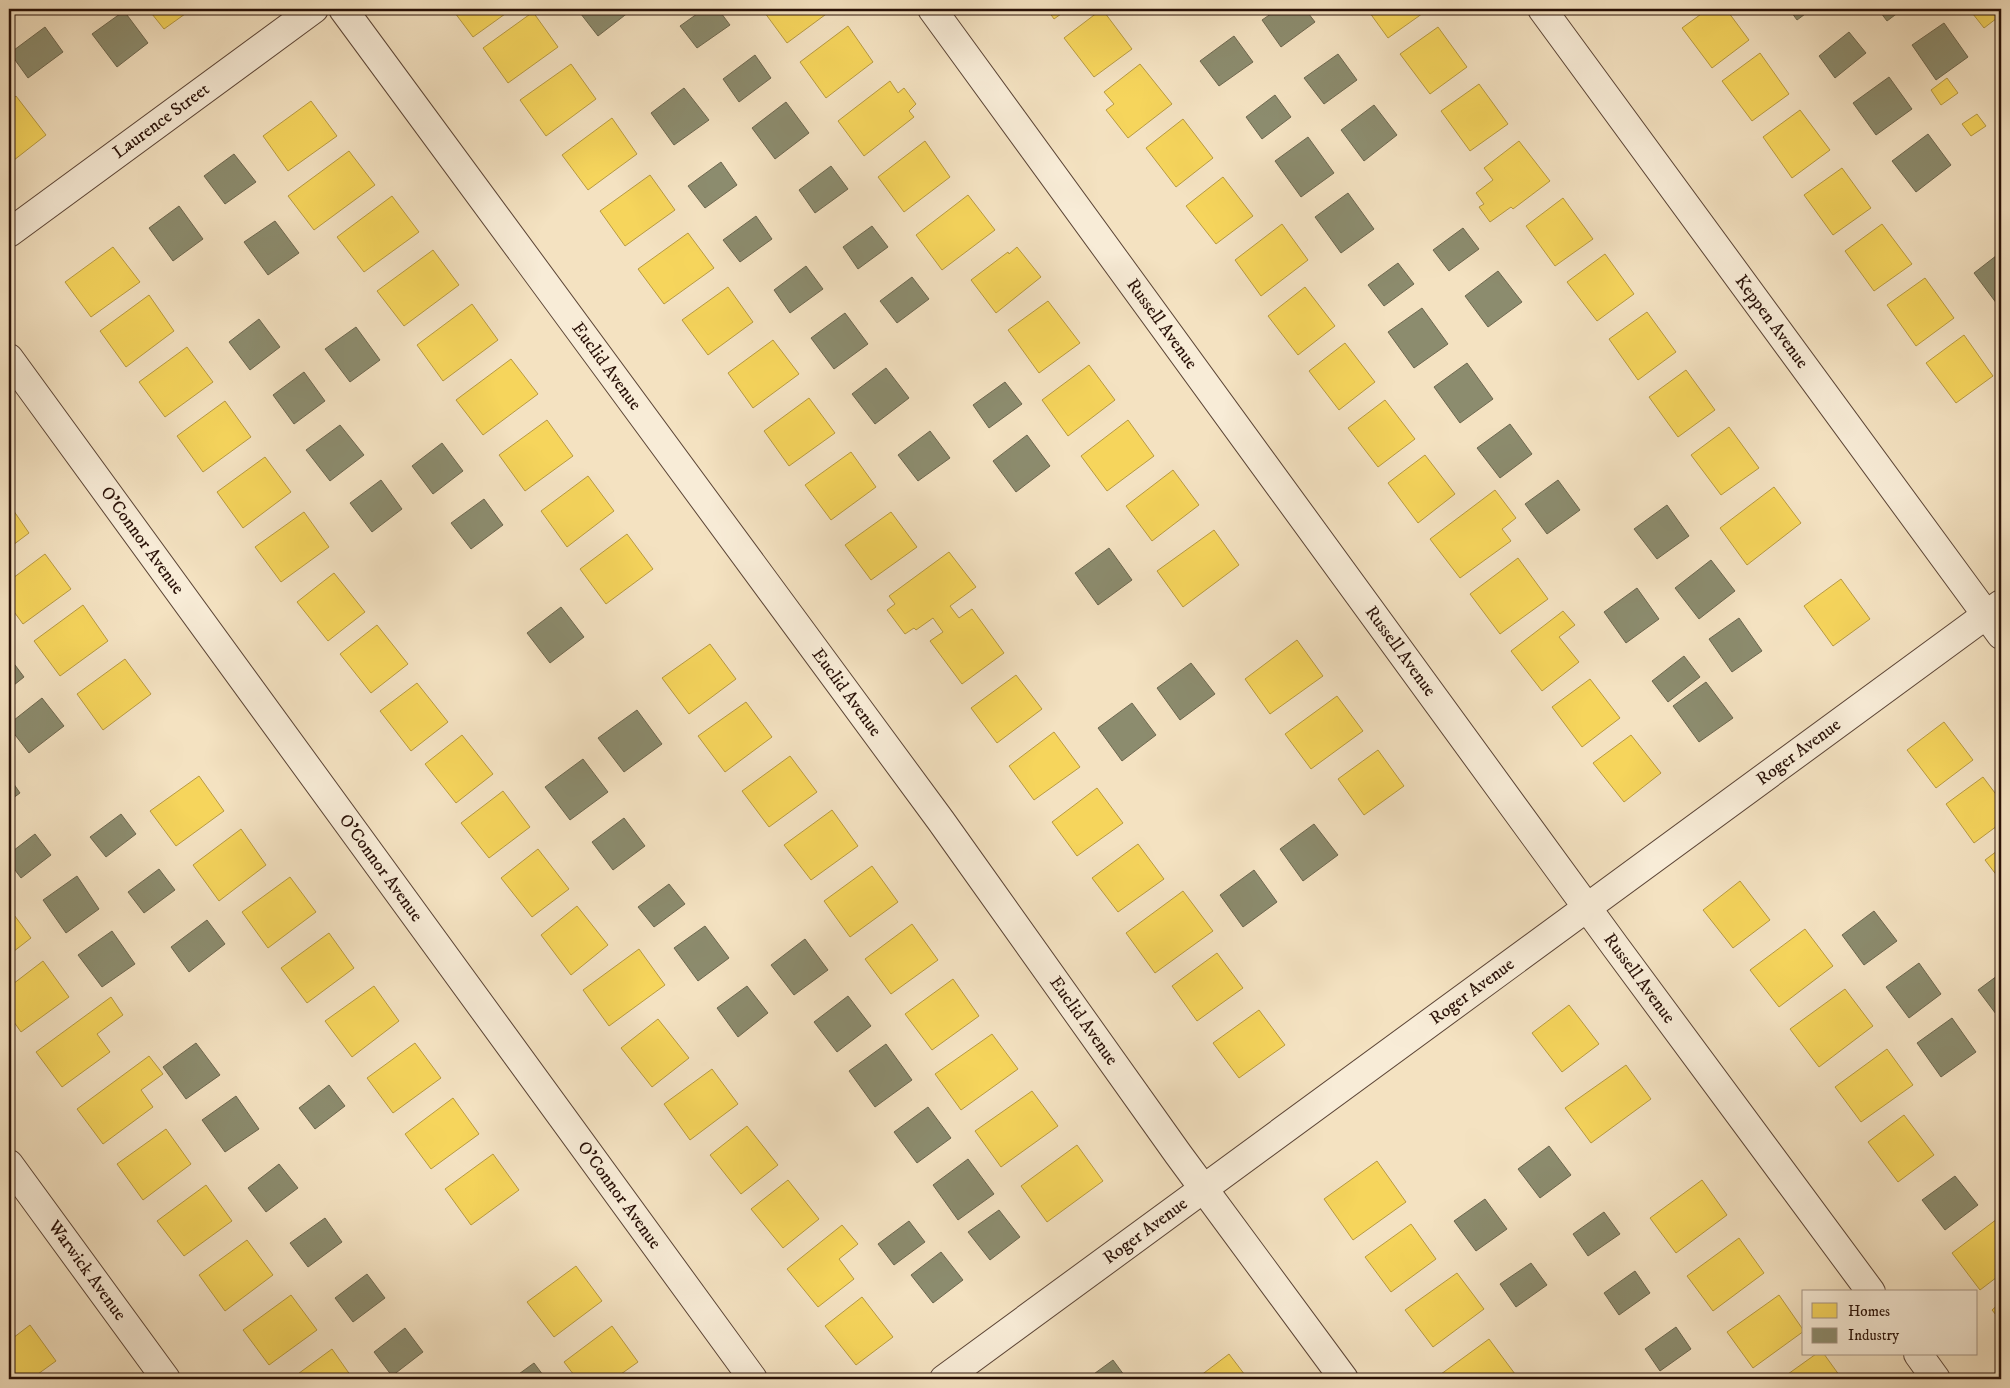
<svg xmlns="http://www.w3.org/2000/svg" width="2010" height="1388" viewBox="0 0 2010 1388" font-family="'IM FELL DW Pica',serif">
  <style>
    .homes { fill: #f6d55c; stroke: #b89a42 }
    .industry { fill: #8c8c6e; stroke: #6e674f }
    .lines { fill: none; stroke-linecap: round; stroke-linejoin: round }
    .minor-casing { stroke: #5c4536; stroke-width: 30 }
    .minor { stroke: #f8ecd7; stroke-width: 28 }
    .labels { text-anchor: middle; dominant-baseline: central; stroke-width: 5; stroke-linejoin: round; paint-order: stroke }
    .street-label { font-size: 18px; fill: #291107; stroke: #f8ecd7 }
  </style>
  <rect width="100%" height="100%" fill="#f4e2c1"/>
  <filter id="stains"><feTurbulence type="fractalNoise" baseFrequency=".004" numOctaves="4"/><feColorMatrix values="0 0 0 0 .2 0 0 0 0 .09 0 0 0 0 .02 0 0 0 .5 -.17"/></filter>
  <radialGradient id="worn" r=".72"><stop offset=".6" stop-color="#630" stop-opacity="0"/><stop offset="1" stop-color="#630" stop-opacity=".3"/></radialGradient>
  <path class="homes" d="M148 9H192L164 29Z
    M452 9H512L473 37Z
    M762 9H833L787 43Z
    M1047 9H1068L1054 19Z
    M1102 9 1132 49 1094 77 1064 38Z
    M1367 9H1424L1426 11 1388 38Z
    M1708 9H1726L1749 40 1712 68 1682 28Z
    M1969 9H2001V15L1984 28Z
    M533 12 558 47 508 83 483 48Z
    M848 26 873 62 826 98 800 62Z
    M1438 27 1467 67 1430 94 1400 54Z
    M1760 53 1789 94 1752 121 1722 81Z
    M571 64 596 99 546 136 520 100Z
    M1140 64 1172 104 1128 138 1106 110 1114 104 1104 92Z
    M1947 78 1958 93 1941 105 1931 90Z
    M890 81 898 93 904 88 916 104 909 111 914 117 864 156 838 121Z
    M1479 84 1508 124 1470 151 1441 111Z
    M16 96 46 135 9 164V102Z
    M311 101 337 136 288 171 263 136Z
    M1800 110 1830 150 1792 178 1763 137Z
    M1977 114 1986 126 1971 136 1962 124Z
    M612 118 637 154 588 190 562 155Z
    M1183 119 1213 158 1176 187 1146 148Z
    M925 141 950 177 904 212 878 177Z
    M1519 141 1550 181 1513 209 1511 207 1490 222 1479 207 1484 204 1476 193 1493 180 1484 168Z
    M349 151 375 185 314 230 288 196Z
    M1842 168 1871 208 1833 235 1804 195Z
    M650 175 675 210 625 246 600 211Z
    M1223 177 1253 216 1216 244 1186 206Z
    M968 195 995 230 942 270 916 235Z
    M392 196 419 232 364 272 337 237Z
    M1563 198 1593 239 1555 266 1526 226Z
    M1282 224 1308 260 1261 296 1235 260Z
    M1882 224 1912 264 1874 291 1845 251Z
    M688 233 714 268 664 304 638 269Z
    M113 247 140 282 91 317 65 282Z
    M1017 247 1041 277 996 313 971 280 1008 252 1009 254Z
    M433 250 459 285 404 326 377 291Z
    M1605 254 1634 294 1597 321 1567 282Z
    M1925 278 1954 318 1916 346 1887 305Z
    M728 287 753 322 708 355 682 320Z
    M1305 287 1335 326 1298 355 1268 316Z
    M149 295 174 331 126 367 100 331Z
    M1048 301 1080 343 1039 373 1008 330Z
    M472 304 498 340 443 381 417 345Z
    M1647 312 1676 352 1638 380 1609 339Z
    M1964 335 1993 376 1956 403 1926 363Z
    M773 340 799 374 753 408 728 373Z
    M1345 343 1375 382 1339 410 1309 371Z
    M187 347 213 382 165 417 139 382Z
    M511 359 538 394 483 435 456 400Z
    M1089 365 1115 400 1068 436 1042 400Z
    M1686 370 1715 410 1678 437 1649 397Z
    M809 398 835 433 789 466 764 431Z
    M1385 400 1415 439 1378 467 1348 428Z
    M225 401 251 437 203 472 177 436Z
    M547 420 573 456 525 491 499 455Z
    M1128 420 1154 456 1107 491 1081 456Z
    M1729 427 1759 468 1721 495 1691 455Z
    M851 452 876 487 831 520 805 485Z
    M1425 455 1455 494 1418 523 1388 483Z
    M265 457 291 492 243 528 217 492Z
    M1173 470 1199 505 1152 541 1126 506Z
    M588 476 614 511 567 547 541 511Z
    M1774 487 1801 523 1747 565 1720 528Z
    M1495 490 1516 518 1502 529 1511 541 1460 578 1430 539Z
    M9 504 29 533 9 548Z
    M304 512 329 547 281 582 255 547Z
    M891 512 917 547 871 580 845 545Z
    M1214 530 1239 565 1183 607 1157 571Z
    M627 534 653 569 606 604 580 569Z
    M949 552 976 587 950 606 959 618 972 609 1004 653 962 684 930 641 943 632 933 618 916 630 914 628 905 634 887 610 895 604 889 596Z
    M45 554 71 589 23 624 9 605V581Z
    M1518 558 1548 599 1500 634 1470 594Z
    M334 573 365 612 328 641 297 602Z
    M1841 579 1870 619 1833 646 1804 606Z
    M83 605 108 641 60 676 34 641Z
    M1563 611 1575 625 1559 637 1579 662 1542 691 1511 651Z
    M377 625 408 664 371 693 340 654Z
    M1297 640 1323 676 1270 714 1245 679Z
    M710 644 736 679 689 714 662 678Z
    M125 659 151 694 103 730 77 694Z
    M1016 675 1042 709 997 743 971 708Z
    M1590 679 1620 718 1582 747 1552 707Z
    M417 683 448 722 411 751 380 711Z
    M1337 696 1363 731 1311 769 1285 734Z
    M746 702 772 737 725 772 698 736Z
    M1944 722 1973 760 1936 788 1907 750Z
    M1054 732 1080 767 1034 800 1009 766Z
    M462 735 493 774 456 803 425 764Z
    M1631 735 1661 773 1624 802 1593 763Z
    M1378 750 1404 786 1364 815 1338 779Z
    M790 756 817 792 769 827 742 791Z
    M199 776 224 811 176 846 150 811Z
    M1983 777 2001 801V823L1974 843 1946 804Z
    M1097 788 1123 823 1077 856 1052 822Z
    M503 791 530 827 489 858 461 823Z
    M832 810 858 846 811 880 784 845Z
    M241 829 266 865 219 901 193 865Z
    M1138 844 1164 879 1118 912 1092 878Z
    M2001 848V881L1985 860Z
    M538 849 569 889 532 917 501 878Z
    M872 866 898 902 850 937 824 901Z
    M290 877 316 912 268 948 242 912Z
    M1740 881 1770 920 1733 948 1703 910Z
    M1183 891 1213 931 1155 973 1126 933Z
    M577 906 608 945 571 975 541 935Z
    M9 908 31 938 9 955Z
    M912 924 938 960 891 994 865 959Z
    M1805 929 1833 966 1779 1007 1750 970Z
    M329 933 354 968 307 1003 281 968Z
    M639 949 665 985 609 1026 583 990Z
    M1217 953 1243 988 1197 1021 1172 986Z
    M43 961 69 997 21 1032 9 1015V987Z
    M953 979 979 1016 932 1050 905 1014Z
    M374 986 399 1021 352 1057 325 1021Z
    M1845 989 1873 1026 1819 1067 1790 1029Z
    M111 997 123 1015 97 1034 110 1052 62 1087 36 1052Z
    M1569 1005 1599 1044 1562 1072 1532 1033Z
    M1259 1010 1285 1045 1239 1078 1213 1043Z
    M658 1019 689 1058 652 1087 621 1048Z
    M992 1034 1018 1069 961 1110 935 1074Z
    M415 1043 441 1078 393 1113 367 1078Z
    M1887 1049 1913 1085 1861 1122 1835 1087Z
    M149 1056 163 1074 141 1090 153 1107 103 1144 77 1109Z
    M1626 1065 1651 1099 1591 1143 1565 1108Z
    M712 1069 738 1104 690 1140 664 1104Z
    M1032 1091 1058 1126 1001 1167 975 1131Z
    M453 1098 479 1134 431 1169 405 1134Z
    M1904 1115 1934 1155 1898 1182 1868 1142Z
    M747 1126 778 1165 741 1194 710 1155Z
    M166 1129 191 1164 143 1200 117 1164Z
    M1077 1145 1103 1181 1047 1222 1021 1186Z
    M493 1154 519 1190 471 1225 445 1189Z
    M1377 1161 1406 1202 1353 1240 1324 1199Z
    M788 1180 819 1219 783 1248 751 1209Z
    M1702 1180 1727 1215 1676 1253 1650 1218Z
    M206 1185 232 1221 184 1256 157 1221Z
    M2001 1216V1274L1980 1290 1952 1253Z
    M1411 1224 1436 1259 1391 1292 1365 1257Z
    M842 1225 858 1244 839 1259 854 1279 818 1307 787 1269Z
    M1739 1238 1764 1273 1713 1311 1687 1276Z
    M247 1240 273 1275 225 1311 199 1275Z
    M576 1266 602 1301 554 1337 527 1302Z
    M1457 1273 1484 1309 1433 1347 1405 1310Z
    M291 1295 317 1330 269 1365 243 1330Z
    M1779 1295 1804 1331 1753 1368 1727 1332Z
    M862 1297 893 1337 856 1365 825 1326Z
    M2001 1302V1321L1992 1310Z
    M30 1325 56 1361 31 1379H9V1341Z
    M612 1326 638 1362 614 1379H577L564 1362Z
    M1489 1339 1515 1374 1508 1379H1439L1437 1377Z
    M332 1349 353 1379H291Z
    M1229 1354 1248 1379H1196Z
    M1816 1354H1824L1842 1379H1781Z"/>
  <path class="industry" d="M577 9H626L629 12 598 36Z
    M704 9H718L730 25 697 48 680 26Z
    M1278 9H1305L1315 22 1281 47 1262 20Z
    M1789 9H1812L1797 20Z
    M1878 9H1903L1887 21Z
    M124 11 148 43 117 67 92 34Z
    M1944 23 1968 57 1936 80 1912 45Z
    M45 27 63 52 28 78 10 53Z
    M1849 32 1866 53 1835 78 1819 56Z
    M1234 36 1253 62 1219 86 1200 61Z
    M1338 54 1357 80 1324 104 1304 78Z
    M755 55 771 78 739 102 723 79Z
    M1889 77 1912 109 1876 135 1853 103Z
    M684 88 709 120 674 145 651 113Z
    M1275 95 1291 117 1262 139 1246 117Z
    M786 102 809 133 775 159 752 128Z
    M1374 105 1397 135 1364 161 1341 130Z
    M1928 134 1951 165 1916 192 1892 161Z
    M1308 137 1334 173 1301 197 1275 161Z
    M234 154 256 182 225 204 204 176Z
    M721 162 737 185 705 208 688 186Z
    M831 166 848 189 815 213 799 190Z
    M1348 193 1374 229 1341 253 1315 217Z
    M179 206 203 239 173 261 149 228Z
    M756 216 772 239 740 262 723 240Z
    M275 221 299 253 268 275 244 242Z
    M872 226 888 247 858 269 843 247Z
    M1463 228 1479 249 1449 271 1433 250Z
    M2001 252V301L1997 304 1974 273Z
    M1398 263 1414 284 1384 306 1368 285Z
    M806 266 823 289 790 313 774 290Z
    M1498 271 1522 302 1488 327 1465 296Z
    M912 277 929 299 897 323 880 301Z
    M1422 308 1448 344 1414 368 1388 332Z
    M845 313 868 344 834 369 811 338Z
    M259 319 280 347 250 370 229 342Z
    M356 327 380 360 350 382 325 349Z
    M1467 363 1493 399 1460 423 1434 387Z
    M886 368 909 398 875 424 852 394Z
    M304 372 325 401 294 424 273 395Z
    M1005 382 1022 404 989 428 973 405Z
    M1510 424 1532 454 1500 478 1477 448Z
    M340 425 364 455 330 481 306 450Z
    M930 431 950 458 918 481 898 455Z
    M1027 435 1050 466 1016 492 993 461Z
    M442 443 463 471 433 494 412 466Z
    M381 480 402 509 372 532 350 503Z
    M1558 480 1580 510 1547 534 1525 504Z
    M484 499 503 525 471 549 451 523Z
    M1667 505 1689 536 1657 559 1634 529Z
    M1109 548 1132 580 1098 605 1075 573Z
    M1711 560 1735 591 1699 619 1675 588Z
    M1637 588 1659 619 1626 643 1604 612Z
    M561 607 584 637 550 663 527 633Z
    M1739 618 1762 651 1732 672 1709 639Z
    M1684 656 1700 677 1668 702 1652 681Z
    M9 657 24 677 9 689Z
    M1191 663 1215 694 1180 720 1157 688Z
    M1706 682 1733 718 1699 742 1673 706Z
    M42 698 64 726 29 753 9 727V724Z
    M1132 703 1156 735 1122 761 1098 728Z
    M637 710 662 744 624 772 598 738Z
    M583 759 608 792 570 820 545 787Z
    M9 777 20 793 9 801Z
    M121 814 136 834 106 857 90 837Z
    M624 818 645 846 613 870 592 842Z
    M1314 824 1338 855 1303 881 1280 849Z
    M35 834 51 855 21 878 9 862V854Z
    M159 869 175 890 144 913 128 892Z
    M1254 870 1277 902 1243 927 1220 895Z
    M77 876 99 909 66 933 43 900Z
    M669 884 685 904 654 927 638 907Z
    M1874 911 1897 941 1864 965 1842 935Z
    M207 920 225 944 189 972 171 947Z
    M705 926 729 958 698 981 674 948Z
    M112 931 135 964 102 987 78 955Z
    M805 939 828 970 794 995 771 965Z
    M1919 963 1941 994 1909 1018 1886 987Z
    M2001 973V1010L1996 1014 1978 990Z
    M747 986 768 1013 738 1037 717 1008Z
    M848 996 871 1026 837 1052 814 1022Z
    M1952 1018 1976 1052 1941 1077 1917 1043Z
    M196 1043 220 1075 186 1099 163 1067Z
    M886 1044 912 1080 875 1107 849 1071Z
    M329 1085 345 1106 315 1129 299 1108Z
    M236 1096 259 1129 225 1152 202 1120Z
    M928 1107 951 1138 917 1163 894 1132Z
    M1549 1146 1571 1175 1540 1198 1518 1169Z
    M968 1159 994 1194 958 1220 933 1185Z
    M279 1164 298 1188 266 1212 248 1188Z
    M1955 1176 1978 1205 1945 1230 1922 1200Z
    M1485 1199 1507 1229 1476 1251 1454 1221Z
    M999 1210 1020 1237 990 1260 968 1232Z
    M1604 1212 1620 1234 1588 1256 1573 1234Z
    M325 1218 342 1242 308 1267 290 1243Z
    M909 1221 925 1242 894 1265 878 1244Z
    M941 1252 963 1280 933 1303 911 1275Z
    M1531 1263 1547 1285 1516 1307 1500 1284Z
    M1635 1271 1650 1293 1619 1315 1604 1293Z
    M367 1274 385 1298 353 1322 335 1298Z
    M1676 1327 1691 1349 1660 1371 1645 1349Z
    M405 1328 423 1352 392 1376 374 1352Z
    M1113 1360 1127 1379H1087Z
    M534 1363 546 1379H512Z"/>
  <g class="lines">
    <defs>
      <g id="minor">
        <path id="s1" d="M343 9 941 821 1178 1154 1344 1379"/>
        <path id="s2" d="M932 9 1615 946 1871 1292"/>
        <path id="s3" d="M1542 9 2001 635"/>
        <path id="s4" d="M9 233 314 9"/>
        <path id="s5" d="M9 358 753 1379"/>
        <path id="s6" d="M9 1164 166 1379"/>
        <path d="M1918 1354 1936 1379"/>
        <path id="s7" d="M944 1379 2001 604"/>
      </g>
    </defs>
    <use href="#minor" class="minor-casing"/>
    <use href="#minor" class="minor"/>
  </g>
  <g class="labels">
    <g class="street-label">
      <text stroke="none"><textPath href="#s4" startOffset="189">Laurence Street</textPath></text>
      <text stroke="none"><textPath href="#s3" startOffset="388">Keppen Avenue</textPath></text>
      <text stroke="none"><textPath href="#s2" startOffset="390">Russell Avenue</textPath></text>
      <text stroke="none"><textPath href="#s1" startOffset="444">Euclid Avenue</textPath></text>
      <text stroke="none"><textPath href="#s5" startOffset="226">O'Connor Avenue</textPath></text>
      <text stroke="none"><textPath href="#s2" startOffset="795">Russell Avenue</textPath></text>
      <text stroke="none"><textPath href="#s1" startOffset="849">Euclid Avenue</textPath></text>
      <text stroke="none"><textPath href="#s7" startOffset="1060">Roger Avenue</textPath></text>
      <text stroke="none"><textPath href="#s5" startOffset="631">O'Connor Avenue</textPath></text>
      <text stroke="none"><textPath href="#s2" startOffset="1200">Russell Avenue</textPath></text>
      <text stroke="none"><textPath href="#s7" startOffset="655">Roger Avenue</textPath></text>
      <text stroke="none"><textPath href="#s1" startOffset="1254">Euclid Avenue</textPath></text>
      <text stroke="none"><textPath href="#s5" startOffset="1036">O'Connor Avenue</textPath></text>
      <text stroke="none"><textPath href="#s7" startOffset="250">Roger Avenue</textPath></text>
      <text stroke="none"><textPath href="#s6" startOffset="132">Warwick Avenue</textPath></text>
    </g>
  </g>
  <rect width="2010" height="1388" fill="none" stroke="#f4e2c1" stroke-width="30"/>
  <rect x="10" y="10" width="1990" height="1368" fill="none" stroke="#291107" stroke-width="2.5"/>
  <rect x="15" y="15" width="1980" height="1358" fill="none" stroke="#291107"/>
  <rect x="1802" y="1290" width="175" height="65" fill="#f8ecd7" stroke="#a59484"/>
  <rect x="1812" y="1303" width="25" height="15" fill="#f6d55c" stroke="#a59484"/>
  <text x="1848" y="1316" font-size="15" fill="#291107">Homes</text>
  <rect x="1812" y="1328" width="25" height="15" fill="#8c8c6e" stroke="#a59484"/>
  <text x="1848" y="1340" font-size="15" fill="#291107">Industry</text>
  <rect width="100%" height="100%" filter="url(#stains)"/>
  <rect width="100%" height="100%" fill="url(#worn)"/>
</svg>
